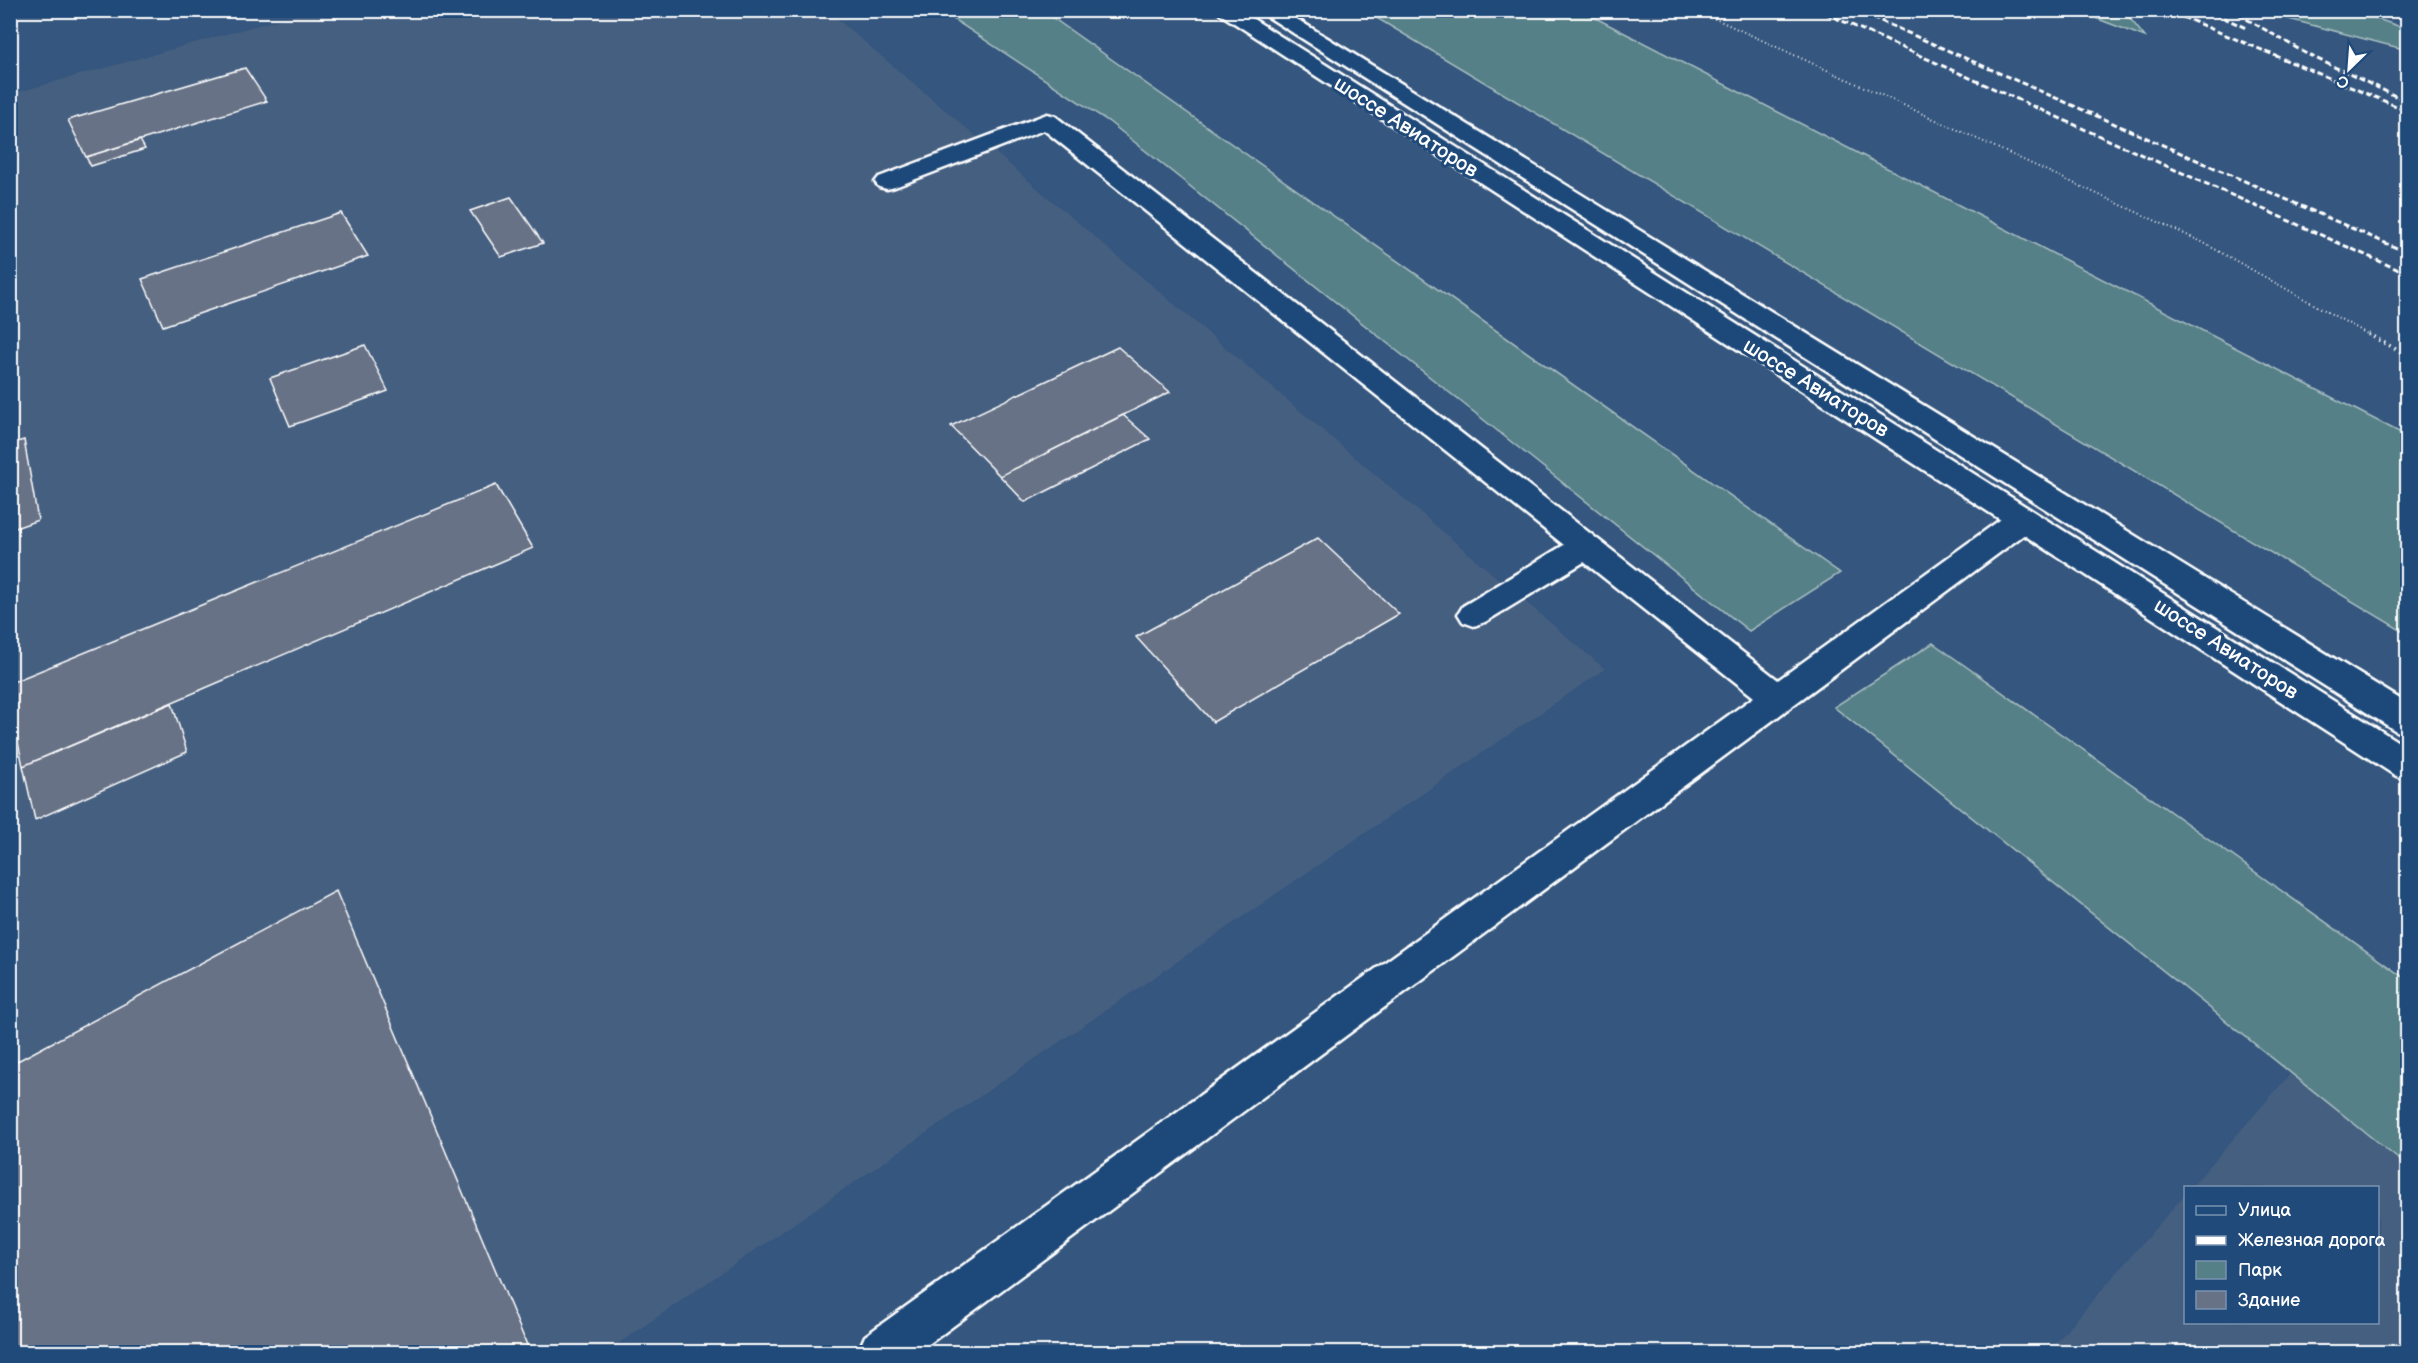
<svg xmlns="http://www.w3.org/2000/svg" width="2418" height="1363" viewBox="0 0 2418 1363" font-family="'Balsamiq Sans',sans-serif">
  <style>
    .built { fill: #445e80 }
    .green { fill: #568087; stroke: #aac0c3; stroke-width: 1.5 }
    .building { fill: #677286; stroke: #fff; stroke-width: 1.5 }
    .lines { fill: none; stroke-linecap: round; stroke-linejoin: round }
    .minor-casing { stroke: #fff; stroke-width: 5 }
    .major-casing { stroke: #fff; stroke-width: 5 }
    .path-far1 { stroke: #fff; stroke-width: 2; stroke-dasharray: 1 3; stroke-linecap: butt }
    .path { stroke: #fff; stroke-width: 4; stroke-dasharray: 1.5 4.5; stroke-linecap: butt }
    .minor { fill: #1f4a7a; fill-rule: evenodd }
    .major { fill: #1f4a7a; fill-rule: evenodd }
    .rail { stroke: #fff; stroke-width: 3; stroke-dasharray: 6 3; stroke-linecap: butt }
    .labels { text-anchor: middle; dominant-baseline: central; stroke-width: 6; stroke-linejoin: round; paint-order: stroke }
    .street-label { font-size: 21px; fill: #fff; stroke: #1f4a7a }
  </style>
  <rect width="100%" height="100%" fill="#35567e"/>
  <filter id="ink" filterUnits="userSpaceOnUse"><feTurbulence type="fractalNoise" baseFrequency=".0167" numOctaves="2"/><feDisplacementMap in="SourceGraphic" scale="12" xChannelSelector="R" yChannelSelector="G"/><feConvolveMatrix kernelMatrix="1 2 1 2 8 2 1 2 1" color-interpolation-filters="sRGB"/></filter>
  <g filter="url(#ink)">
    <path class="built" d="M309 11H828L1605 669 606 1352H11V94Z
      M2291 1073 2407 1165V1352H2048L2185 1194 2186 1322H2378V1188L2191 1187Z"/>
    <path class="green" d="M941 11H1043L1840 573 1749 631 1108 121Z
      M1365 11H1582L2407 436V634Z
      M2077 11H2124L2145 37Z
      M2258 11H2354L2407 29V50Z
      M1933 643 2407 980V1166L1834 707Z"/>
    <path class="building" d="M245 68 267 101 86 157 68 120Z
      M140 140 145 149 91 166 86 157Z
      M511 197 543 243 501 257 470 211Z
      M341 213 368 256 163 326 142 279Z
      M365 345 388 391 290 426 270 378Z
      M1118 347 1170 392 1000 476 951 426Z
      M1123 415 1150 439 1025 502 1000 476Z
      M24 440 38 520 10 530V444Z
      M496 485 533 548 23 766 10 705V683Z
      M1318 538 1399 614 1213 722 1136 637Z
      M172 703 187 752 35 820 23 766Z
      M336 891 530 1352H10V1065Z"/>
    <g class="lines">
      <defs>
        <path id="minor" d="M1047 114 1055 116 1778 680 2011 512 2022 509 2033 512 2037 520 2033 528 918 1352H858L865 1336 1754 697 1584 562 1485 622 1474 626 1463 622 1458 614 1463 606 1564 545 1044 130 895 187 887 189 879 187 875 182 879 177Z"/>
        <path id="major" d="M1214 10H1239L2408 748V780L2396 776Z
          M1257 10H1282L2408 704V734L2396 731Z"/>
      </defs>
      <use href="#minor" class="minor-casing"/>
      <use href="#major" class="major-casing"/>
      <path class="path-far1" d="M1696 10 2202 242 2371 336"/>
      <path class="path" d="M2368 334 2408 356"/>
      <use href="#minor" class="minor"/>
      <use href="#major" class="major"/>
      <path class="rail" d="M1818 10 2408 274
        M1856 10 2408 253
        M2166 10 2408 111
        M2207 10 2246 28
        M2231 10 2307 54 2408 102"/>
    </g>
  </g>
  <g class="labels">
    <g class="street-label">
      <text transform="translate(1406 127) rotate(33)">шоссе Авиаторов</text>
      <text transform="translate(1816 388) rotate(32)">шоссе Авиаторов</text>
      <text transform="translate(2226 649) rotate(33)">шоссе Авиаторов</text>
    </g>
  </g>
  <rect width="2418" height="1363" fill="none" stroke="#1f4a7a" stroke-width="36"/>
  <rect x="18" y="18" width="2382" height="1327" fill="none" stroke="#fff" stroke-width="2" filter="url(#ink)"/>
  <rect x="2184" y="1186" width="195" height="138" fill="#1f4a7a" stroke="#7992af" stroke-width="1.5"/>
  <rect x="2196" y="1206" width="30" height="9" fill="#1f4a7a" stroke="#7992af" stroke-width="1.5"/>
  <text x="2238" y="1216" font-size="18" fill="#ffffff">Улица</text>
  <rect x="2196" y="1236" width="30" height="9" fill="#ffffff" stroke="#7992af" stroke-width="1.5"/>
  <text x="2238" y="1246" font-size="18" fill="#ffffff">Железная дорога</text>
  <rect x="2196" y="1261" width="30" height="18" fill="#568087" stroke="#7992af" stroke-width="1.5"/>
  <text x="2238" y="1276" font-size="18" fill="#ffffff">Парк</text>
  <rect x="2196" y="1291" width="30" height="18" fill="#677286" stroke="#7992af" stroke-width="1.5"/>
  <text x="2238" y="1306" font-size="18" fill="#ffffff">Здание</text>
  <g transform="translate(2349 69) rotate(205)" stroke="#1f4a7a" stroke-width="4.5" paint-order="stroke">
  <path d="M0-4.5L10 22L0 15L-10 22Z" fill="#ffffff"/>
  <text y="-9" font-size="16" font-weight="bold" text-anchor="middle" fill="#ffffff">С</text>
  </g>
</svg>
